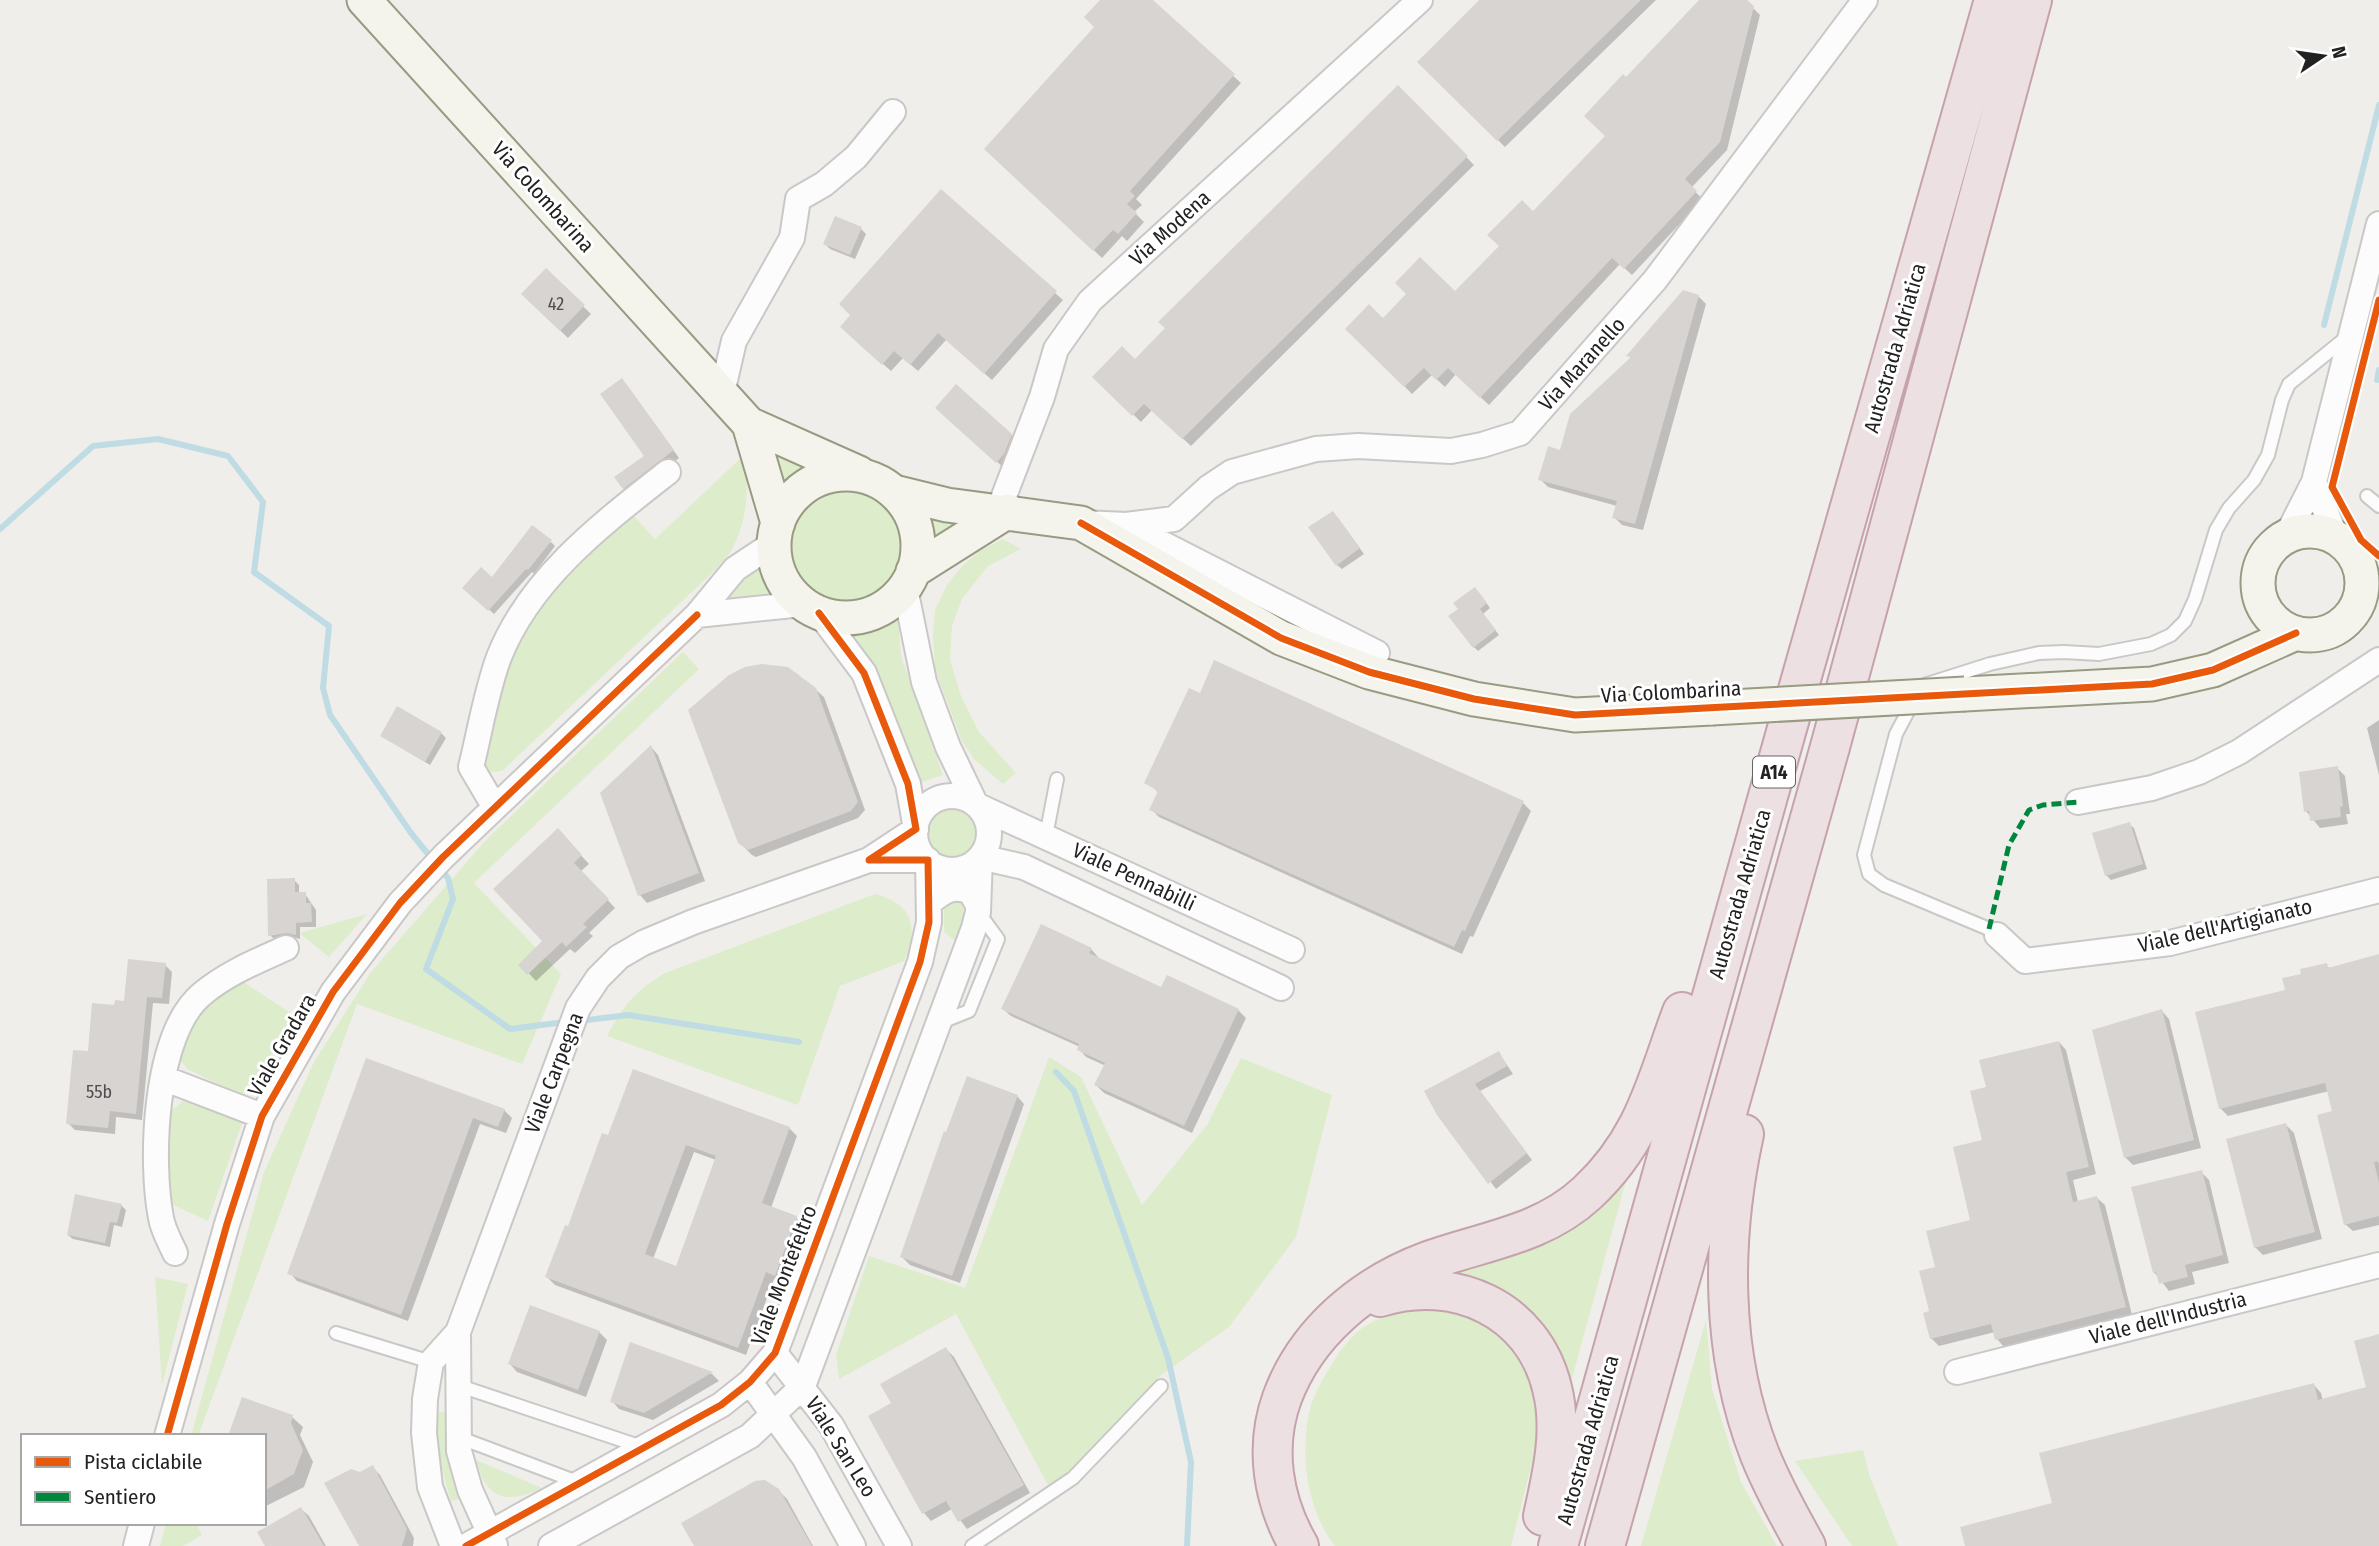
<svg xmlns="http://www.w3.org/2000/svg" width="2379" height="1546" viewBox="0 0 2379 1546" font-family="'Fira Sans Condensed',sans-serif">
  <style>
    .grass { fill: #ddeccb }
    .shadow { fill: #0003; fill-rule: evenodd }
    .lines { fill: none; stroke-linecap: round; stroke-linejoin: round }
    .stream { stroke: #bfdbe3; stroke-width: 6 }
    .building { fill: #d7d4d2; fill-rule: evenodd }
    .lane-casing { stroke: #c9c8c7; stroke-width: 16 }
    .street-casing { stroke: #c9c8c7; stroke-width: 28 }
    .secondary-casing { stroke: #999a82; stroke-width: 37 }
    .highway-casing { stroke: #c5a2ac; stroke-width: 42 }
    .lane { stroke: #fdfcfc; stroke-width: 12 }
    .street { stroke: #fdfcfc; stroke-width: 24 }
    .secondary { stroke: #f4f4ed; stroke-width: 33 }
    .highway { stroke: #ece0e2; stroke-width: 38 }
    .secondary-bridge-casing { stroke: #999a82; stroke-width: 37; stroke-linecap: butt }
    .secondary-bridge { stroke: #f4f4ed; stroke-width: 33 }
    .quiet { stroke: #00873e; stroke-width: 5; stroke-dasharray: 10 5; stroke-linecap: butt }
    .cycleway-casing { stroke: #fff; stroke-width: 11 }
    .cycleway { stroke: #e8590c; stroke-width: 7 }
    .labels { text-anchor: middle; dominant-baseline: central; stroke-width: 6; stroke-linejoin: round; paint-order: stroke }
    .number-label { font-size: 18px; fill: #4f4e4e }
    .shield { fill: #fff; stroke: #646464; stroke-width: 2 }
    .shield-label { font-size: 19px; font-weight: bold; fill: #222 }
    .street-label { font-size: 21px; fill: #222; stroke: #fff }
  </style>
  <rect width="100%" height="100%" fill="#f0eeeb"/>
  <path class="grass" d="M767 443 811 465 776 490Z
    M744 455C749 487 748 518 733 547 729 557 719 565 712 573L502 771 490 772 481 762 513 649 528 620 572 566 633 515 655 539Z
    M787 548a58 58 0 1 1 116 0a58 58 0 1 1-116 0Z
    M921 509 981 517 933 554 932 531Z
    M1003 539 1021 549 988 566 962 599 952 626 950 660 961 696 979 732 1016 773 1003 784 975 760 962 741 935 670 933 636 935 610 947 585 962 566 980 551Z
    M756 563 771 596 751 595 728 599Z
    M898 621 901 656 943 775 919 783 885 691 871 662 849 636 874 632Z
    M683 652 699 669 474 883 561 974 522 1064 357 1004 198 1436H191L264 1172 314 1062 371 972 485 841Z
    M928 834a24 24 0 1 1 48 0a24 24 0 1 1-48 0Z
    M875 894C913 904 919 927 904 961L840 986 798 1105 607 1036C624 1005 635 991 665 973Z
    M961 895 964 916 958 943 944 932V897Z
    M367 914 329 957 299 933Z
    M242 981 292 1014 254 1093 239 1094 187 1069 180 1060 199 1012Z
    M1049 1057 1081 1077 1142 1205 1207 1125 1241 1058 1332 1095 1296 1237 1229 1327 1161 1375 1076 1465 1049 1487 956 1314 839 1379 836 1355 869 1256 965 1288Z
    M183 1101 200 1103 243 1120 208 1221 167 1202 170 1112Z
    M1627 1177 1570 1386C1564 1371 1560 1354 1553 1340 1539 1313 1506 1287 1477 1279 1468 1276 1459 1275 1450 1274Z
    M155 1277 188 1284 162 1385Z
    M1440 1308 1476 1319 1506 1342 1527 1373 1537 1410 1536 1447 1511 1546H1335C1307 1510 1300 1457 1309 1413 1312 1398 1321 1382 1329 1369 1339 1352 1350 1335 1367 1325 1390 1311 1414 1310 1440 1308Z
    M1706 1320 1712 1389 1741 1482 1777 1546H1641Z
    M437 1412H446C444 1443 451 1469 460 1499L451 1501C442 1471 435 1444 437 1412Z
    M1863 1450 1869 1474 1898 1546H1852L1795 1461Z
    M476 1460 542 1488C506 1505 487 1500 476 1460Z
    M166 1523H196L202 1535 183 1546H160Z"/>
  <path class="shadow" d="M1102 0H1150L1241 83 1136 199 1142 205 1134 212 1144 222 1127 241 1122 236 1102 258 986 148 1096 27Z
    M1483 0H1656L1505 147 1419 62Z
    M1701 0H1745L1760 15 1727 150 1691 188 1703 199 1632 275 1620 264 1489 405 1456 374 1445 387 1432 375 1412 394 1348 329 1384 320 1455 293 1608 136 1626 80Z
    M1398 87 1474 165 1191 446 1152 410 1141 422 1095 377 1135 361Z
    M941 191 1063 300 992 380 946 340 918 371 903 358 891 371 850 335Z
    M861 229 866 234 855 259 830 249 825 244Z
    M546 270 591 314 568 338 523 294Z
    M1698 296 1706 304 1643 530 1622 525 1614 517 1617 506 1548 487 1540 479 1632 359 1629 356Z
    M628 387 679 458 631 495 624 488 647 456Z
    M945 415 1011 435 1019 443 1005 469Z
    M1338 518 1364 554 1342 569 1337 565Z
    M551 542 555 546 534 574 532 572 494 614 465 587 492 579Z
    M1479 593 1490 608 1483 614 1499 635 1478 651 1474 647Z
    M815 689 824 697 865 810 858 818 756 857 752 855 739 842Z
    M2379 720V775L2367 728Z
    M441 733 446 738 430 765 382 736Z
    M651 747 658 755 705 881 647 903 640 895Z
    M2337 768 2345 776 2350 814H2346L2348 824 2320 828 2306 811Z
    M1147 782 1523 803 1531 811 1473 937 1470 936 1462 954 1159 817 1151 809 1159 793Z
    M2129 824 2134 828 2147 869 2111 880 2106 875Z
    M558 831 589 864 581 871 615 908 589 933 593 936 575 953 570 949 536 981 521 965 544 941Z
    M294 880 299 885V894H305L316 910V927H300V939L293 937 275 940 270 935Z
    M1091 949 1098 957 1097 959 1162 989 1238 1010 1246 1018 1192 1133 1104 1093 1096 1085 1106 1066 1086 1057 1079 1049 1080 1047 1011 1016 1003 1009Z
    M2379 957V1110L2366 1113 2379 1164V1225L2353 1231 2345 1224 2334 1112 2329 1091 2228 1116 2220 1108 2287 991 2304 975 2326 965 2330 969Z
    M165 965 172 972 169 1004 153 1003 142 1120 116 1117 115 1134 75 1130 68 1123 89 1053 116 1007 126 1003Z
    M2162 1011 2169 1019 2201 1148 2133 1165 2125 1157Z
    M2059 1042 2066 1050 2096 1174 2073 1180 2078 1202 2097 1198 2105 1205 2132 1315 2004 1347 1997 1339 1995 1332 1939 1346 1931 1338V1312L1937 1268 1972 1221 1984 1141 1988 1088Z
    M1499 1053 1513 1074 1480 1091 1532 1160 1496 1189 1438 1114Z
    M367 1060 504 1110 512 1118 506 1133 480 1124 408 1321 297 1281 290 1273Z
    M1017 1096 1024 1104 960 1283 910 1265 902 1257Z
    M2286 1125 2294 1133 2322 1239 2263 1255 2255 1247Z
    M789 1128 797 1136 771 1208 796 1218 804 1225 783 1282 774 1279 746 1355 555 1285 547 1277 609 1137ZM694 1152 716 1160 677 1268 653 1259Z
    M2201 1172 2209 1180 2229 1263 2192 1272 2195 1284 2169 1291 2154 1272Z
    M121 1205 126 1210 122 1227 114 1225 110 1247 73 1239 68 1235Z
    M599 1332 607 1340 586 1397 517 1372 510 1364Z
    M2379 1336V1546H1967L2314 1385 2321 1393 2323 1401 2368 1389Z
    M632 1344 712 1374 719 1381 653 1420 619 1409 612 1401Z
    M946 1349 954 1357 1030 1493 967 1529 952 1509 931 1521 924 1513 870 1417 893 1404Z
    M292 1417 303 1427 300 1435 313 1462 304 1487 264 1507V1436Z
    M372 1467 380 1475 414 1538 413 1546H361L360 1474Z
    M778 1490 787 1499 813 1546H696Z
    M301 1509 309 1516 326 1546H267Z"/>
  <g class="lines">
    <path class="stream" d="M2324 325 2379 105
      M2377 380 2379 370
      M0 529 93 446 158 439 228 456 263 502 254 572 329 626 323 688 330 715 411 833 432 859
      M439 868 448 878 453 899 426 969 510 1029 565 1022
      M579 1021 628 1015 799 1042
      M1056 1072 1074 1091 1168 1358 1191 1462 1187 1546"/>
  </g>
  <path class="building" d="M1100 0H1153L1235 74 1130 191 1135 196 1127 204 1137 213 1118 234 1113 230 1093 251 984 149 1094 27 1084 17Z
    M1479 0H1641L1497 141 1417 62Z
    M1699 0H1747L1754 6 1720 142 1685 179 1697 191 1624 269 1612 258 1480 398 1448 368 1436 380 1424 368 1404 387 1345 329 1369 304 1383 318 1406 294 1395 283 1420 257 1455 291 1499 246 1487 235 1522 200 1533 211 1605 136 1584 116 1623 74 1626 77Z
    M1398 85 1468 156 1182 439 1144 404 1132 416 1092 377 1122 346 1135 359 1165 328 1158 322Z
    M941 189 1057 291 984 374 938 333 910 365 894 351 882 365 840 327 850 315 839 304Z
    M835 216 862 227 850 255 823 244Z
    M546 268 585 305 560 331 521 294Z
    M1683 290 1699 295 1635 524 1612 518 1617 501 1538 480 1548 446 1560 450 1570 414 1631 357 1626 356Z
    M622 378 674 450 623 489 614 477 644 456 600 394Z
    M956 384 1012 434 1004 454 996 463 935 408Z
    M1333 511 1360 548 1336 566 1308 527Z
    M532 525 552 540 528 570 526 569 488 611 462 588 481 567 492 577Z
    M1475 587 1487 603 1480 609 1496 630 1473 648 1448 616 1458 609 1453 603Z
    M1214 660 1524 801 1465 931 1462 930 1454 947 1149 810 1158 791 1144 783 1189 688 1200 693Z
    M762 664 788 667 816 688 858 802 851 811 748 850 738 843 688 710 729 675 745 667Z
    M397 706 442 732 425 762 380 736Z
    M651 745 699 873 638 896 600 793Z
    M2338 766 2343 806 2340 807 2341 817 2310 821 2309 811 2304 812 2299 772Z
    M2130 822 2143 864 2105 876 2092 833Z
    M558 828 582 855 574 863 609 899 583 924 587 927 566 947 562 942 527 975 518 965 542 941 493 889Z
    M295 878V892H306V903H311L312 922 296 923V935L287 933 268 936 267 879Z
    M1041 924 1092 948 1089 953 1161 987 1167 975 1239 1009 1184 1126 1094 1085 1105 1063 1077 1050 1079 1044 1001 1009Z
    M2379 954V1161L2374 1162 2379 1183V1216L2344 1225 2317 1115 2332 1111 2325 1083 2219 1109 2195 1012 2285 990 2282 978 2301 974 2300 969 2327 963 2328 968Z
    M128 959 166 963 162 998 147 997 136 1114 110 1111 108 1128 66 1124 73 1050 88 1051 92 1003 114 1005 115 1000 124 1001Z
    M2162 1009 2194 1140 2124 1158 2092 1030Z
    M2059 1041 2089 1167 2066 1172 2073 1202 2097 1196 2126 1307 1995 1340 1991 1324 1930 1339 1923 1313 1929 1311 1919 1271 1935 1267 1926 1231 1970 1220 1953 1147 1982 1140 1970 1091 1986 1087 1979 1060Z
    M1499 1051 1507 1066 1475 1084 1527 1153 1488 1184 1437 1115 1424 1091Z
    M366 1058 505 1109 498 1127 473 1118 401 1315 287 1274Z
    M633 1069 790 1127 762 1203 797 1216 775 1276 766 1272 738 1348 545 1277 565 1225 568 1226 602 1133 608 1135ZM686 1145 716 1156 676 1266 645 1254Z
    M967 1076 1018 1095 952 1276 900 1257 944 1131 946 1132Z
    M2286 1123 2315 1232 2254 1248 2226 1139Z
    M2202 1170 2223 1255 2185 1265 2188 1277 2159 1284 2156 1272 2153 1273 2131 1187Z
    M75 1194 122 1204 117 1223 110 1222 105 1243 67 1235Z
    M530 1305 600 1331 578 1390 508 1364Z
    M2379 1334V1546H1965L1960 1527 2052 1503 2039 1453 2314 1383 2318 1400 2366 1387 2354 1341Z
    M630 1342 713 1372 644 1413 610 1402Z
    M946 1347 1024 1485 958 1522 946 1501 922 1514 868 1416 891 1403 880 1384Z
    M242 1397 293 1415 291 1423 303 1450 294 1474 264 1491V1436H228Z
    M373 1465 407 1529 402 1546H359L324 1483 351 1469 360 1472Z
    M765 1480 779 1489 812 1546H694L681 1523 755 1481Z
    M301 1507 324 1546H265L257 1532Z"/>
  <g class="lines">
    <defs>
      <path id="lane" d="M2367 496 2379 506
        M1924 685 1990 664 2039 653 2064 652 2099 654 2151 644 2171 635 2185 621 2195 599 2216 530 2229 508 2254 480 2268 455 2282 400 2289 384 2347 337
        M1914 700 1896 734 1864 855 1869 874 1884 885 1989 929 1997 935
        M1046 836 1057 779
        M939 1023 969 1011 998 939 979 913
        M336 1333 431 1362
        M460 1386 642 1447
        M458 1437 580 1483
        M972 1546 1073 1478 1161 1386"/>
      <path id="street" d="M722 393 734 341 792 238 798 199 824 184 856 157 893 112
        M2314 482 2336 538
        M1008 511 1004 496 1042 397 1056 349 1090 301 1420 0
        M1083 523 1126 525 1174 519 1208 488 1232 472 1316 449 1358 446 1451 451 1482 445 1520 433 1655 280 1865 0
        M1126 525 1377 653
        M2287 535 2314 482 2379 224
        M905 588 924 682 948 747 976 805 1292 950
        M697 615 803 604
        M915 833a37 37 0 1 1 74 0a37 37 0 1 1-74 0Z
        M2078 802 2152 788 2199 772 2239 752 2379 660
        M494 806 471 767C480 731 486 692 499 657 530 578 603 523 668 472
        M929 903C944 891 951 885 970 891L978 905
        M1997 935 2025 961 2170 943 2379 890
        M163 1078 262 1116
        M175 1253C170 1242 163 1230 161 1218 150 1161 154 1034 202 994 227 973 257 961 286 948
        M775 1353 831 1425 899 1546
        M1957 1372 2379 1265
        M750 1382 804 1457 853 1546
        M167 1436 227 1224 262 1116 333 992 400 903 443 857 697 615 735 569 774 543
        M495 1545 470 1490 459 1451 458 1332 578 1008 598 978 619 957 643 943 693 922 869 860
        M136 1546 142 1523
        M453 1546 430 1487 424 1433 425 1399 431 1362 458 1332
        M466 1546 721 1405 750 1382 775 1353 920 962 929 922 928 860H869L916 829 908 784 864 673 819 613
        M551 1546 750 1436 803 1386 974 928 978 912 980 857 1024 867 1281 988"/>
      <path id="secondary" d="M364 0 749 424 778 523
        M749 424 859 473
        M774 546a72 72 0 1 1 144 0a72 72 0 1 1-144 0Z
        M894 492 947 505 1081 523 1281 638 1369 672 1474 699 1575 715 1712 708
        M2258 583a52 52 0 1 1 104 0a52 52 0 1 1-104 0Z
        M913 571 1008 511
        M1965 694 2152 684 2213 670 2296 633"/>
      <path id="highway" d="M1744 1134C1721 1240 1720 1353 1760 1455 1773 1487 1789 1516 1806 1546
        M1380 1297C1455 1274 1533 1309 1552 1388 1563 1430 1552 1475 1543 1516
        M1299 1546C1273 1501 1264 1448 1282 1398 1306 1333 1363 1285 1428 1261 1483 1241 1542 1235 1587 1193 1645 1139 1656 1082 1682 1012
        M1558 1546 1786 732 1994 0
        M1605 1546 1830 747 2032 0"/>
    </defs>
    <use href="#lane" class="lane-casing"/>
    <use href="#street" class="street-casing"/>
    <use href="#secondary" class="secondary-casing"/>
    <use href="#highway" class="highway-casing"/>
    <use href="#lane" class="lane"/>
    <use href="#street" class="street"/>
    <use href="#secondary" class="secondary"/>
    <use href="#highway" class="highway"/>
    <defs>
      <path id="secondary-bridge" d="M1712 708 1965 694"/>
    </defs>
    <use href="#secondary-bridge" class="secondary-bridge-casing"/>
    <use href="#secondary-bridge" class="secondary-bridge"/>
    <path class="quiet" d="M1989 929 2009 845 2029 810 2043 805 2078 802"/>
    <defs>
      <path id="cycleway" d="M2379 300 2332 487 2361 540 2379 556
        M1081 523 1281 638 1369 672 1474 699 1575 715 2152 684 2213 670 2296 633
        M167 1436 227 1224 262 1116 333 992 400 903 443 857 697 615
        M466 1546 721 1405 750 1382 775 1353 920 962 929 922 928 860H869L916 829 908 784 864 673 819 613"/>
    </defs>
    <use href="#cycleway" class="cycleway-casing"/>
    <use href="#cycleway" class="cycleway"/>
  </g>
  <g class="labels">
    <g class="number-label">
      <text x="556" y="304">42</text>
      <text x="99" y="1092">55b</text>
    </g>
    <rect class="shield" x="1753" y="756.5" width="42" height="31" rx="5"/>
    <g class="shield-label">
      <text x="1774" y="772">A14</text>
    </g>
    <g class="street-label">
      <text transform="translate(543 197) rotate(48)">Via Colombarina</text>
      <text transform="translate(1170 228) rotate(-42)">Via Modena</text>
      <text transform="translate(1895 348) rotate(-74)">Autostrada Adriatica</text>
      <text transform="translate(1582 364) rotate(-48)">Via Maranello</text>
      <text transform="translate(1671 692) rotate(-3)">Via Colombarina</text>
      <text transform="translate(1134 877) rotate(25)">Viale Pennabilli</text>
      <text transform="translate(1740 894) rotate(-74)">Autostrada Adriatica</text>
      <text transform="translate(2225 926) rotate(-13)">Viale dell'Artigianato</text>
      <text transform="translate(282 1045) rotate(-60)">Viale Gradara</text>
      <text transform="translate(554 1073) rotate(-69)">Viale Carpegna</text>
      <text transform="translate(784 1275) rotate(-69)">Viale Montefeltro</text>
      <text transform="translate(2168 1318) rotate(-14)">Viale dell'Industria</text>
      <text transform="translate(1588 1440) rotate(-74)">Autostrada Adriatica</text>
      <text transform="translate(841 1447) rotate(58)">Viale San Leo</text>
    </g>
  </g>
  <rect x="21" y="1434" width="245" height="91" fill="#ffffff" stroke="#a7a7a7" stroke-width="2"/>
  <rect x="35" y="1457" width="35" height="10" fill="#e8590c" stroke="#a7a7a7" stroke-width="2"/>
  <text x="84" y="1469" font-size="21" fill="#222222">Pista ciclabile</text>
  <rect x="35" y="1492" width="35" height="10" fill="#00873e" stroke="#a7a7a7" stroke-width="2"/>
  <text x="84" y="1504" font-size="21" fill="#222222">Sentiero</text>
  <g transform="translate(2323 56) rotate(77)" stroke="#ffffff" stroke-width="5" paint-order="stroke">
  <path d="M0-5L12 26L0 18L-12 26Z" fill="#222222"/>
  <text y="-10" font-size="19" font-weight="bold" text-anchor="middle" fill="#222222">N</text>
  </g>
</svg>
